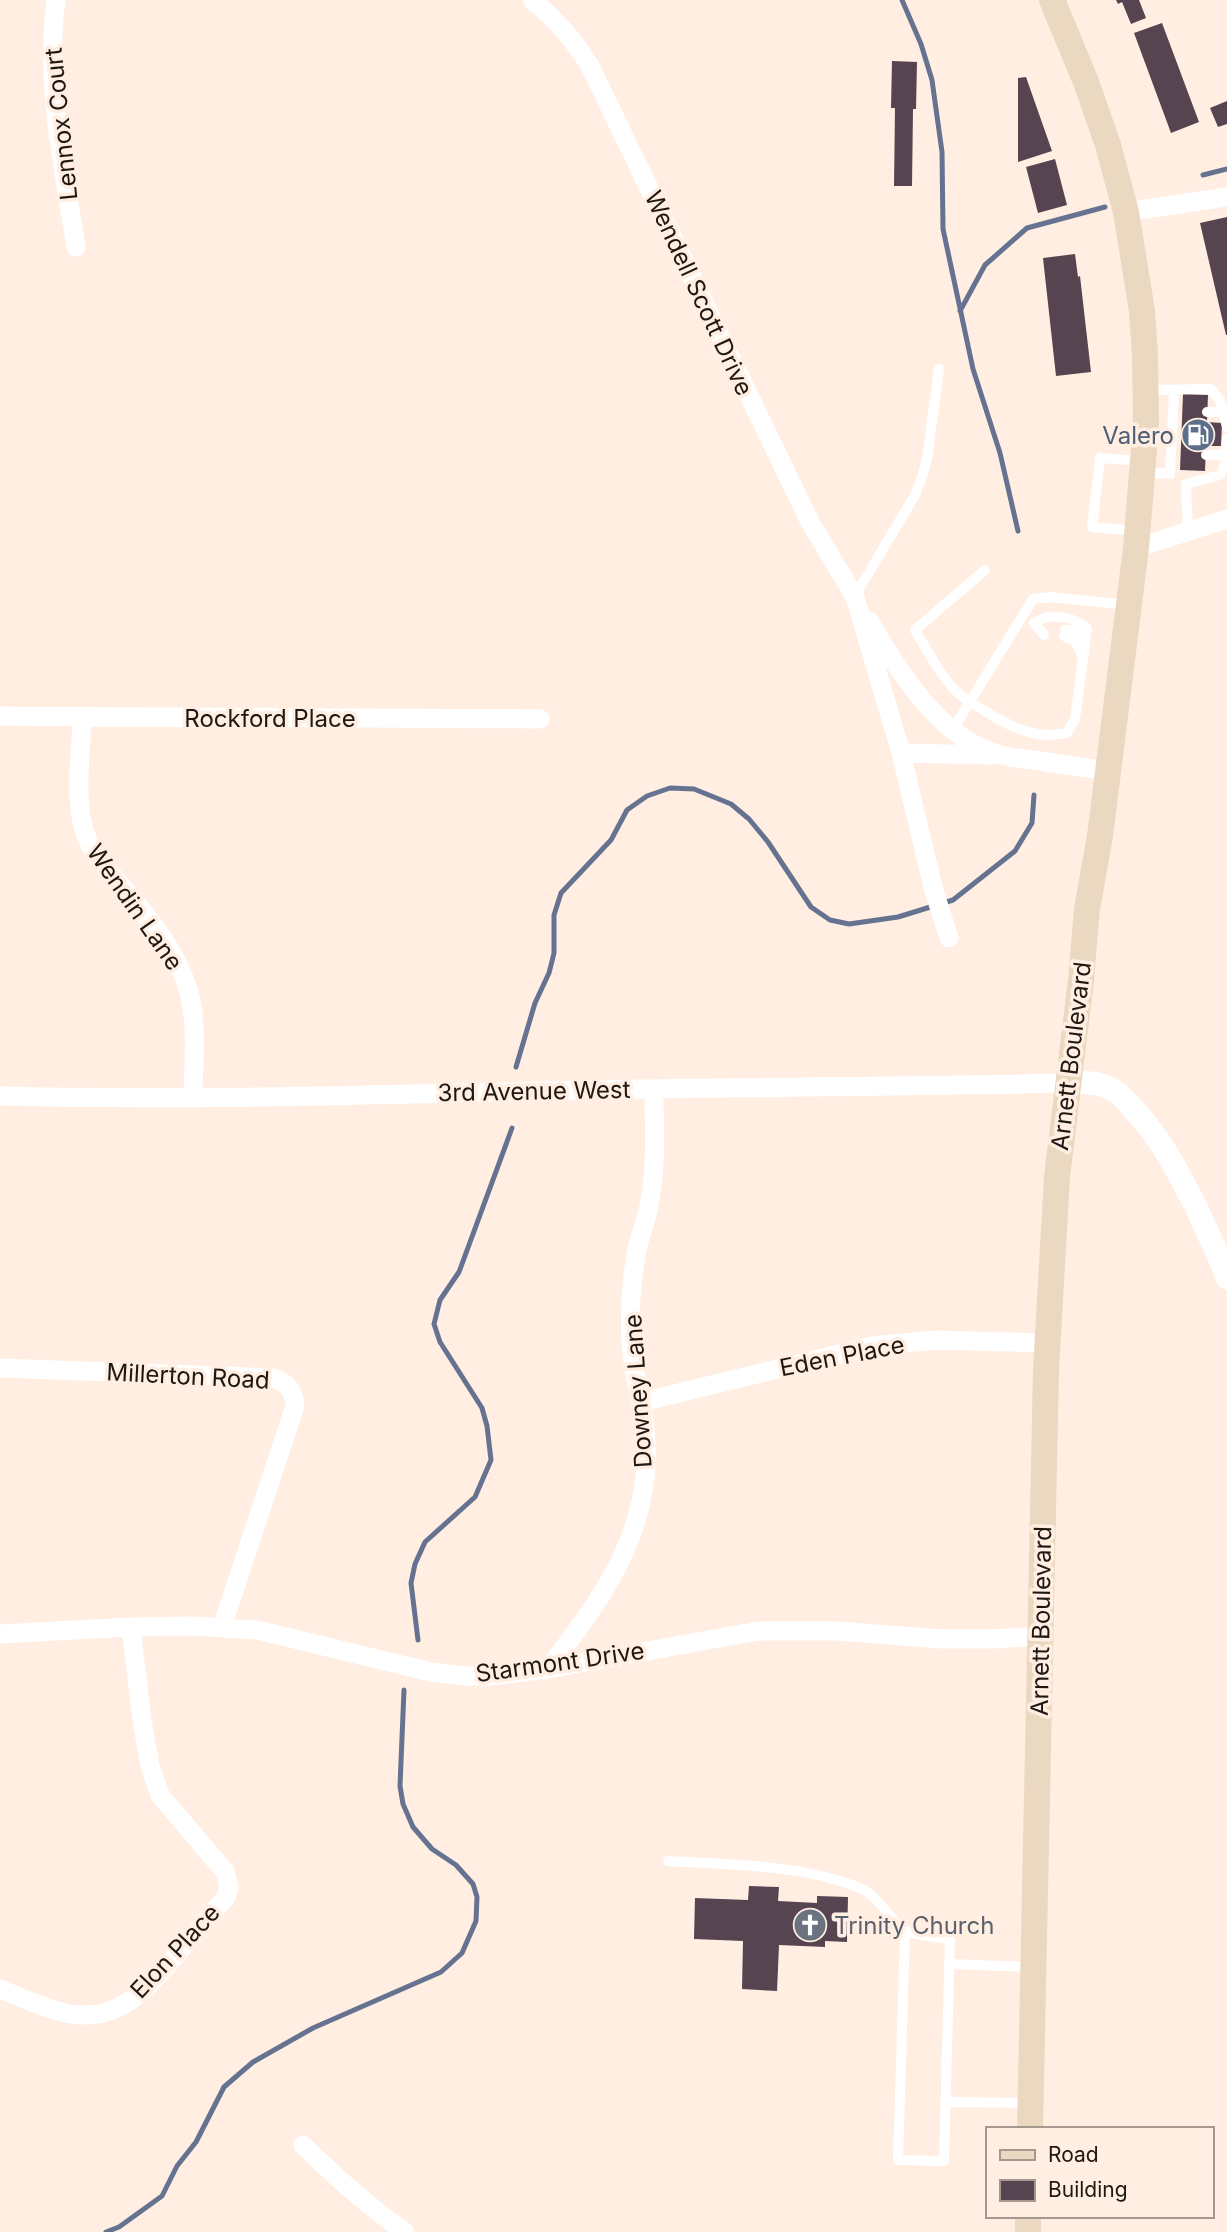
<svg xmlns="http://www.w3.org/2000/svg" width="1227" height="2232" viewBox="0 0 1227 2232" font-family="Inter,sans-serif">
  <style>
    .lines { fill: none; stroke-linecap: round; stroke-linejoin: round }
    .stream { stroke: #657391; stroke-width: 5 }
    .building { fill: #564450 }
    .service { stroke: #fff; stroke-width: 10 }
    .minor { stroke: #fff; stroke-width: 19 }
    .tertiary { stroke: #fff; stroke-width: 23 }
    .secondary { stroke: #ebd8c0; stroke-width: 26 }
    .labels { text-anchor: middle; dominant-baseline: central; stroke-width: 7; stroke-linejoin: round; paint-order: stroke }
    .street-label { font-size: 24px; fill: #1f1812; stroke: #ffeee1 }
    .service-label { font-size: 24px; fill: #4e5e75; stroke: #ffeee1; text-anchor: end }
    .worship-label { font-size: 24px; fill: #5b616d; stroke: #ffeee1; text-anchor: start }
  </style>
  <rect width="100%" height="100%" fill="#ffeee1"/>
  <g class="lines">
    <path class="stream" d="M902 0 921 44 932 80 942 152 943 229 973 369 1000 453 1018 531
      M1203 175 1227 169
      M960 311 985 265 1027 228 1105 207
      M516 1067 535 1003 549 973 554 953V915L561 893 611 840 627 810 647 796 670 788 694 789 731 804 749 819 768 842 811 907 830 920 849 924 898 917 953 900 1015 851 1032 823 1034 795
      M418 1640 411 1583 415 1564 425 1542 475 1497 491 1460 487 1426 482 1408 440 1342 434 1324 440 1300 459 1272 512 1128
      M106 2232 119 2227 162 2196 177 2166 196 2142 224 2087 253 2062 313 2028 441 1972 462 1953 476 1921 477 1897 473 1884 456 1865 432 1849 413 1827 403 1804 400 1786 404 1690"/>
  </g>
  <path class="building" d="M1116 0H1139L1146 18 1131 24 1122 2 1118 4Z
    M1162 23 1199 122 1171 133 1134 33Z
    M892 61 917 62 916 109H913L912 186H894L895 108H891Z
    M1026 77 1052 151 1018 162V78Z
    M1227 101V124L1218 127 1210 108Z
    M1055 159 1067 205 1038 213 1026 167Z
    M1227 217V335H1226L1200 223Z
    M1075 254 1078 277 1080 276 1091 372 1056 376 1043 258Z
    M1183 394 1208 395 1207 422 1222 423 1221 446H1206L1205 471 1180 470Z
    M749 1886 779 1887 778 1901 817 1903V1896L848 1897 847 1942 825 1941V1947L779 1945 777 1991 742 1989 743 1941 694 1939 695 1898 748 1900Z"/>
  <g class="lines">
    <path class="service" d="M1148 390 1211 389 1220 400 1227 427
      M1207 412H1224
      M1206 455H1225
      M1143 472 1170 474 1174 390
      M1136 531 1092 527 1100 458 1143 461
      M1188 532 1186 484 1220 475 1224 468 1227 438
      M985 570 915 630C926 648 939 674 954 689 963 699 975 705 985 711 1010 727 1037 740 1067 733L1075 719 1087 629C1080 619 1055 614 1044 618 1040 619 1037 621 1034 623
      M855 596 915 495 923 474 927 458 939 369
      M1034 623 1044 635
      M1065 630 1076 631 1086 636
      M1064 636 1075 641 1082 655
      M953 729 1033 599 1050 597 1128 605
      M668 1861C730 1865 796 1864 855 1886 878 1894 885 1914 903 1929 910 1935 939 1937 950 1939L944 2161 898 2160 905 1931
      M949 1964 1033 1967
      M946 2102 1029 2103"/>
    <path class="minor" d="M56 0C45 82 63 166 76 247
      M532 0C556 19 574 40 590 66L810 522 855 597 901 753 934 891 949 938
      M1126 212 1227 197
      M1136 548 1227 519
      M869 621C900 672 939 739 1001 755 1011 758 1023 758 1033 760 1058 764 1082 767 1107 771
      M0 716 540 719
      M82 717C81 749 74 803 85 833 94 859 114 876 131 897 158 929 186 966 192 1007 197 1036 193 1068 193 1098
      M901 753 991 755
      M0 1096C195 1101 390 1094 585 1090 747 1087 908 1087 1069 1083
      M0 1368 273 1378C288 1383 294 1391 295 1406L222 1627
      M641 1402 872 1346 936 1340 1047 1343
      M0 1634 131 1627 193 1626 257 1630 431 1672 464 1676H490L548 1669 758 1631H837L941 1639H993L1041 1636
      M548 1669C601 1600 651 1533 646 1441 645 1414 637 1388 633 1362 630 1341 630 1320 631 1299 632 1281 634 1263 638 1246 641 1232 647 1219 649 1205 657 1167 654 1127 654 1089
      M0 1989C23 1998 47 2010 71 2014 121 2022 148 1987 177 1954 193 1935 210 1916 226 1897L229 1888 226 1873 160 1795 150 1766 142 1721 131 1627
      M303 2145C335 2177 368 2206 405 2232"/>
    <path class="tertiary" d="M1069 1083C1086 1082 1100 1082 1115 1091 1123 1096 1128 1103 1134 1110 1162 1139 1179 1174 1197 1209 1207 1232 1219 1254 1227 1278"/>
    <path class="secondary" d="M1030 2129 1046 1370 1057 1177 1081 980 1087 909 1100 836 1136 548 1146 424 1145 355 1142 311 1126 212 1108 145 1086 82 1052 0
      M1028 2232V2216"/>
  </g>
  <defs>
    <symbol id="fuel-disc" viewBox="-11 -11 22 22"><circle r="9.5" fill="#5c6f8a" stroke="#ffeee1"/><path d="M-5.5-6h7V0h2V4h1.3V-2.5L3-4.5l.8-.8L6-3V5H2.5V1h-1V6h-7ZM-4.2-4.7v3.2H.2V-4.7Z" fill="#fff"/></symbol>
    <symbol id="church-disc" viewBox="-11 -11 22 22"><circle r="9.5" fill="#6b7280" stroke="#ffeee1"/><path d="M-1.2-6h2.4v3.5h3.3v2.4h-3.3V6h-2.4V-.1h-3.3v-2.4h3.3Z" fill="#fff"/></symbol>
  </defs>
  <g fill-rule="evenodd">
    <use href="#fuel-disc" x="1179" y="416" width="38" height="38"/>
    <use href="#church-disc" x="791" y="1906" width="38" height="38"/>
  </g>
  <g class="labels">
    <g class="street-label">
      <text transform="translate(61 124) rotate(-96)">Lennox Court</text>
      <text transform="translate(699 293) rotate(65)">Wendell Scott Drive</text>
      <text x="270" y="718">Rockford Place</text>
      <text transform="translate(135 907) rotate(55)">Wendin Lane</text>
      <text transform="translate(1071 1056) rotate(-83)">Arnett Boulevard</text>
      <text transform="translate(534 1091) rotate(-1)">3rd Avenue West</text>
      <text transform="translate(842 1356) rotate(-11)">Eden Place</text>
      <text transform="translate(188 1376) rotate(3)">Millerton Road</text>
      <text transform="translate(638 1391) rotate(-94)">Downey Lane</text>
      <text transform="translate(1041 1621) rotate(-89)">Arnett Boulevard</text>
      <text transform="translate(560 1662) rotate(-8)">Starmont Drive</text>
      <text transform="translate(175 1951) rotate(-47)">Elon Place</text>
    </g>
    <g class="service-label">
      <text x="1174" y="435">Valero</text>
    </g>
    <g class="worship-label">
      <text x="834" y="1925">Trinity Church</text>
    </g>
  </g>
  <rect x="986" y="2127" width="228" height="91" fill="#ffeee1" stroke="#a5988e" stroke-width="2"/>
  <rect x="1000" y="2150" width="35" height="10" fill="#ebd8c0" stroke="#a5988e" stroke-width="2"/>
  <text x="1048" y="2162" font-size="21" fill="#1f1812">Road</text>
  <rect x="1000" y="2180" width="35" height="21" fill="#564450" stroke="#a5988e" stroke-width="2"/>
  <text x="1048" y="2197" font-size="21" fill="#1f1812">Building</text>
</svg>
